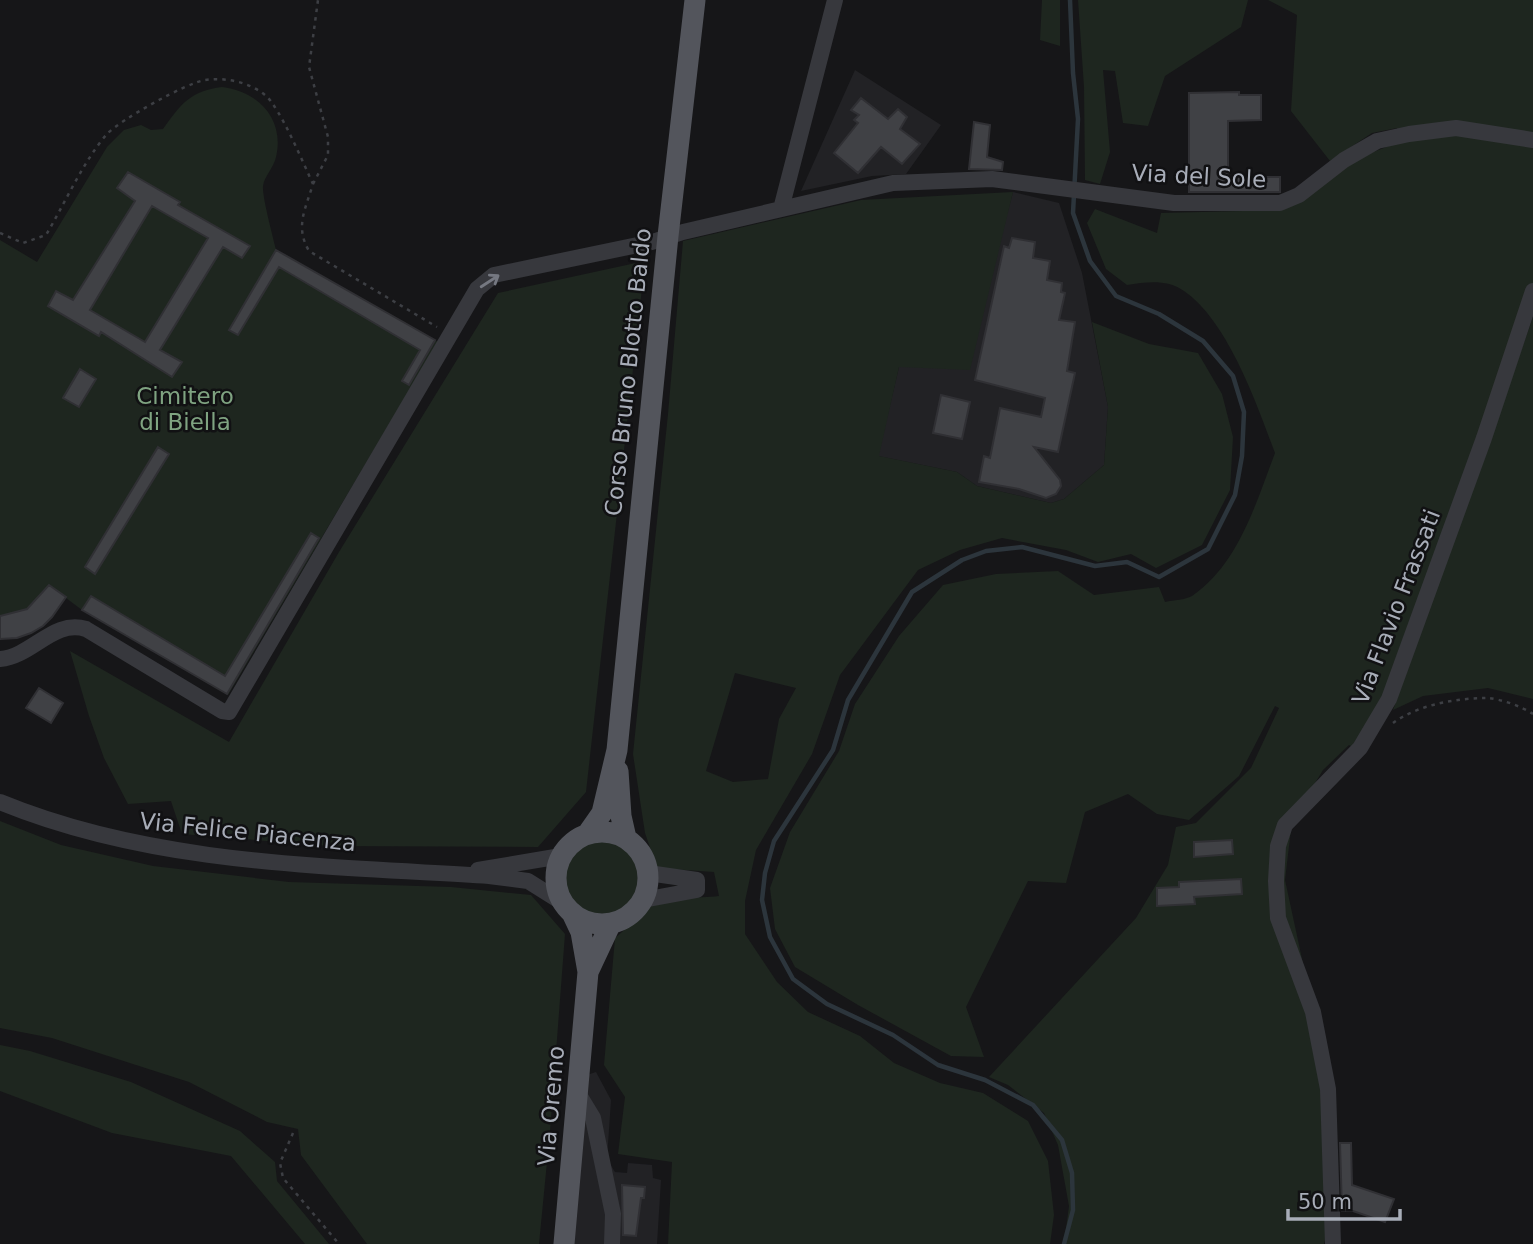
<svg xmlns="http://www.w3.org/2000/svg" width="1533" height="1244" viewBox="0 0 1533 1244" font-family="'DejaVu Sans',sans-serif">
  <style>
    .built { fill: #222225 }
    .green { fill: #1e261f; fill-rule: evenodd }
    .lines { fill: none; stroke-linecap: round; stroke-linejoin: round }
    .stream { stroke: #2c353c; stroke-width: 4.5 }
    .building { fill: #404145; stroke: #303034; stroke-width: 2; fill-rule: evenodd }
    .path { stroke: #3d3f44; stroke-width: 2.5; stroke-dasharray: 3.5 5; stroke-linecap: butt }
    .minor { stroke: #37383d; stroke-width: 16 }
    .major { stroke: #53555c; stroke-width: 21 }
    .oneway { stroke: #757881 }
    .labels { text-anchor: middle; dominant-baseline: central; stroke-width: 5; stroke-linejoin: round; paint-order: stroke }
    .street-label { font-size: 23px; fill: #a8adb8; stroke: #111113 }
    .park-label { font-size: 23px; fill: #7fa381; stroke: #111113 }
  </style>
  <rect width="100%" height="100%" fill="#161618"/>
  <path class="built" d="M855 70 941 125 906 174 872 176 801 191Z
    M1013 192 1059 203 1082 273 1108 407 1104 465 1064 499 1051 503 977 486 957 472 878 456 899 367 993 266Z
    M596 1072 611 1100 607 1159 615 1172 627 1173 628 1163 652 1165 653 1178 661 1180 657 1244H572L587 1075Z"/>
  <path class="green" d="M1042 0H1060V46L1040 40Z
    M1078 0H1248L1241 27 1165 76 1148 126 1123 123 1115 71 1103 70 1110 152 1100 184 1085 180 1084 87Z
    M1268 0H1533V308L1387 709 1357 738 1352 747 1349 745 1323 770 1292 821 1285 880 1332 1098 1331 1240H1325L1324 1244H1064L1069 1206 1058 1145 1044 1113 1008 1085 989 1077 1136 918 1168 865 1176 827 1196 823 1251 768 1279 708 1275 706 1239 776 1189 820 1157 814 1128 794 1085 812 1066 883 1028 881 966 1007 984 1057 951 1056 858 1005 795 967 775 929 770 888 790 832 839 751 855 704 899 636 943 585 996 574 1058 571 1094 595 1159 587 1165 602C1174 600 1185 600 1192 596 1238 565 1256 503 1275 453 1257 405 1228 321 1184 291 1167 279 1147 282 1127 285L1106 269 1087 223 1095 209 1157 233 1161 213 1279 210 1363 156 1394 144 1397 128 1372 133 1330 161 1291 111 1297 15Z
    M222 87C258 91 285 119 276 157 274 167 264 177 263 186 262 197 273 237 276 250L438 342 228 695 82 610 66 598C47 624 34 637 0 639V240L37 262 107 147 124 130 141 125 151 130 163 129C181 104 190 91 222 87Z
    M1013 192 970 370 899 367 879 456 957 472 977 486 1051 503 1064 499 1104 465 1108 407 1092 322 1149 344 1198 353 1222 394 1233 437 1230 490 1202 545 1156 568 1131 554 1098 562 1066 550 1002 538 960 550 918 570 840 675 812 754 756 850 745 901V934L777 982 808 1012 860 1036 894 1063 940 1083 983 1093 1028 1121 1048 1161 1054 1215 1050 1244H668L672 1162 618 1154 625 1097 604 1065 615 938C628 928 639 913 653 905 672 894 698 899 719 896L714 872 657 868 645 833 633 754 668 414 683 241 861 200ZM735 673 796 688 779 719 768 779 733 782 706 771Z
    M645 261 586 792 538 847 329 846 182 834 171 801 128 804 104 758 89 716 70 651 229 742 339 552 498 293Z
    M1533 317V699L1488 688 1423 696 1393 710Z
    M0 821 61 845 153 866 289 882 451 887 531 895 565 934 550 1131 539 1244H367L301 1155 298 1129 267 1122 189 1082 52 1038 0 1028Z
    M564 878a37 37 0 1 1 74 0a37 37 0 1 1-74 0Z
    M0 1045 30 1051 131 1082 240 1131 275 1162 277 1181 329 1244H305L231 1156 112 1133 0 1091Z"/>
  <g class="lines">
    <path class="stream" d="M1064 1244 1073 1210 1072 1173 1062 1140 1033 1105 985 1080 938 1065 893 1035 827 1004 793 979 770 937 762 900 765 873 774 841 833 750 848 700 912 592 962 560 986 551 1022 547 1095 566 1127 562 1159 577 1208 549 1235 495 1242 456 1244 412 1233 376 1203 341 1159 314 1116 296 1090 261 1073 213 1078 119 1073 73 1070 0"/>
  </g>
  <path class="building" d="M1239 92V95H1261V120L1228 121V177H1280V192H1189V93Z
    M861 98 888 119 898 109 907 117 900 129 920 144 902 164 881 147 858 173 834 153 858 123 854 120 859 115 851 110Z
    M974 122 990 125 987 157 1003 162 1002 170 969 169Z
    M128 172 180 202 178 205 250 246 242 258 223 247 160 350 182 362 172 377 101 332 99 336 48 306 56 291 73 300 135 201 117 188ZM152 206 208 238 145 342 90 310Z
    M1012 238 1035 242 1033 258 1050 261 1047 280 1062 283 1061 292 1065 293 1059 320 1075 322 1067 371 1075 373 1058 452 1034 447 1060 480 1061 486 1056 494 1046 498 1019 489 979 482 984 456 990 458 1000 408 1041 417 1045 398 975 380 1004 246 1009 248Z
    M276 250 435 340 409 385 402 381 420 350 279 267 238 335 229 330Z
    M80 369 96 379 79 407 63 398Z
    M941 395 970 402 962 439 933 433Z
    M158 447 169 454 95 574 85 567Z
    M311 533 319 538 227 694 82 610 91 596 225 676Z
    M49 585 66 597 52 617 43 626 31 633 17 638 0 639V616L27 609Z
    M39 688 63 703 51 723 26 708Z
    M1232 840 1233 854 1194 857V842Z
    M1241 879 1242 894 1194 897 1195 904 1157 906V888L1179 887V882Z
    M1340 1143H1351L1352 1185 1394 1199 1385 1222 1353 1211H1342Z
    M622 1185 645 1187 644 1198H641L636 1236 623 1235Z"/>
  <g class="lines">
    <path class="path" d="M313 184 328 155V137L309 67 318 0
      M0 233 23 243 46 235C64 205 84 160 107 134 120 120 186 83 205 80 225 77 249 82 265 95 280 107 304 165 313 184 305 210 295 227 309 251L437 327
      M1393 723C1417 705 1457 698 1487 698 1501 699 1521 706 1533 714
      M293 1133 280 1163 283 1178 339 1244"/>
    <path class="minor" d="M781 209 835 0
      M0 659C33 656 53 619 86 629L222 711 229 712 477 289 494 275 652 242 683 232 893 183 992 179 1174 203H1280L1299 195 1344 160 1377 141 1409 134 1456 128 1533 140
      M0 802C153 865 326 866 489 876L528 881 563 903
      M478 870 561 856
      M643 900 697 890V880L648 873
      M579 1095 593 1118 613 1214 612 1244
      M1333 1244 1328 1089 1313 1012 1278 918 1276 881 1278 846 1285 825 1360 748 1389 699 1484 438 1533 291"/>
    <path class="major" d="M618 771 621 816 626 838
      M556 878a46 46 0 1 1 92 0a46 46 0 1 1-92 0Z
      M588 833 602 813 617 750 668 236 695 0
      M588 972 611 923
      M564 1244 588 972 581 932 572 913"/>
  </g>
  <defs><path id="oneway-shaft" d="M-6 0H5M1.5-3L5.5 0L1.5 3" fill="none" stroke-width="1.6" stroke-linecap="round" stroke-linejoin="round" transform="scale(1.75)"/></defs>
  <use class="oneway" href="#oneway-shaft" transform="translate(490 281) rotate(-33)"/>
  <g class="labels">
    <g class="street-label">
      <text transform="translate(1199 176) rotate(3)">Via del Sole</text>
      <text transform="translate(628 372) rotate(-84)">Corso Bruno Blotto Baldo</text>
      <text transform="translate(1396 607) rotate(-69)">Via Flavio Frassati</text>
      <text transform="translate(248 832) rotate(6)">Via Felice Piacenza</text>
      <text transform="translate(551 1106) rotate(-85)">Via Oremo</text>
    </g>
    <g class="park-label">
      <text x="185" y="396">Cimitero<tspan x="185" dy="26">di Biella</tspan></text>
    </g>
  </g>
  <path d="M1288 1209v10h112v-10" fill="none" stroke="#a8adb8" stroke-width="3.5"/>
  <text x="1298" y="1209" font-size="21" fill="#a8adb8" stroke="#111113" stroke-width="5" paint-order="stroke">50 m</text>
</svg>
